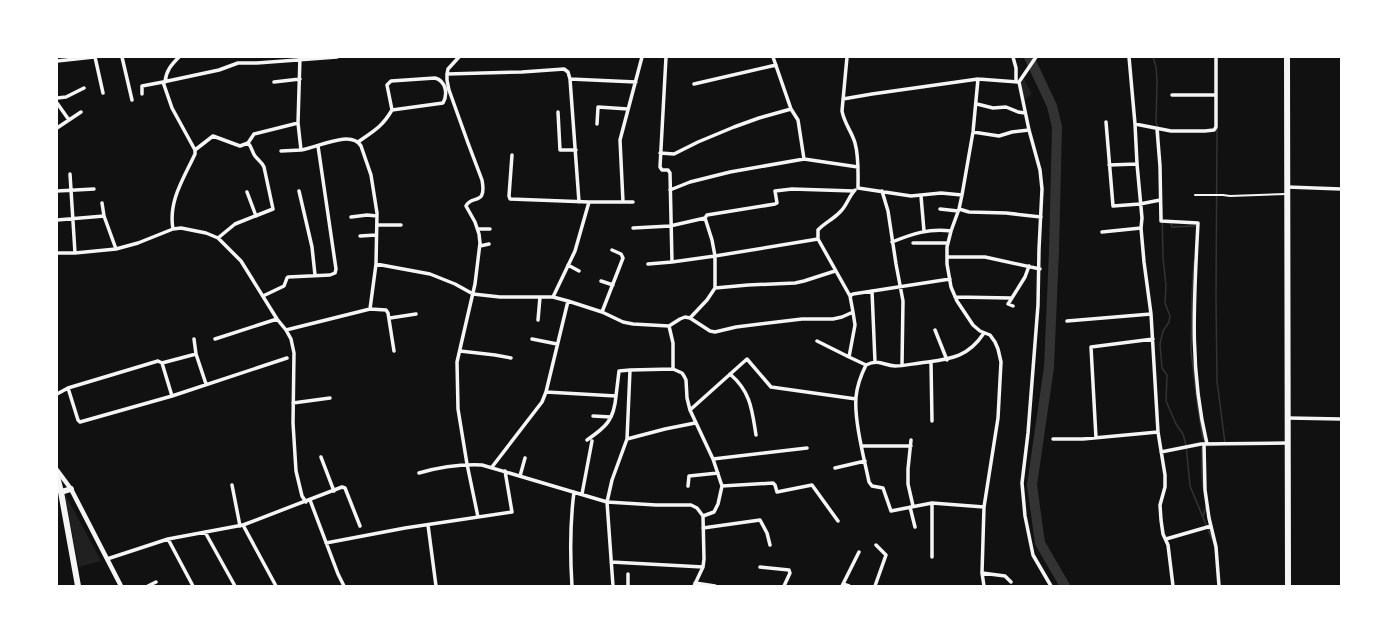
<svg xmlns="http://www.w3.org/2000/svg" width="1398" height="643" viewBox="0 0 1398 643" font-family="'Exo 2',sans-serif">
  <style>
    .green { fill: #202020 }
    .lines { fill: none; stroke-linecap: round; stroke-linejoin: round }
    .stream { stroke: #333; stroke-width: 1.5 }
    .river { stroke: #333; stroke-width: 10 }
    .service { stroke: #f5f5f5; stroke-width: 2 }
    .minor { stroke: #f5f5f5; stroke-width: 3.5 }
    .tertiary { stroke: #f5f5f5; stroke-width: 4.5 }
    .primary { stroke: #f5f5f5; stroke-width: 6 }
    .trunk { stroke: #f5f5f5; stroke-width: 6 }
  </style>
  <rect width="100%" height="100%" fill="#111"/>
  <path class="green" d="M1024 79 1032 94 1024 100 1021 83Z
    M64 492 101 561 79 567Z"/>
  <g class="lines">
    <path class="stream" d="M1153 57 1156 67 1157 81 1156 123 1159 130V137
      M1217 129 1216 298 1217 381 1225 443
      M1162 207 1163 258 1166 286 1165 303 1170 316 1169 322 1163 331 1160 344 1162 368 1167 375 1166 401 1176 424 1183 434 1186 445 1190 486 1212 539
      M1171 223 1172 227 1196 226
      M1194 261 1192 295 1191 351 1198 409 1203 439
      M1206 446 1220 445
      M1202 447V475L1203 487
      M1203 516 1206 507"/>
    <path class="river" d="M1029 57 1052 106 1057 127 1054 251 1049 367 1032 485 1040 543 1065 586"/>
    <path class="service" d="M1195 195H1223L1230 196 1286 194"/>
    <path class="minor" d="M95 57 103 93
      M122 57 132 100
      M459 57 448 69 447 74V80L449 90 468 143 482 180C487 207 471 194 466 206L475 222 479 234 480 243 475 284 457 362 458 409 467 464 478 517
      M666 57 660 167 662 170H668L670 173 672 262 715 256 712 240 705 218
      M773 57 791 109 798 120 804 159
      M847 57 842 111C844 123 852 132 855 143 859 157 858 173 858 188L911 196 941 193 962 195 959 209 951 231 947 247V264L951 287 957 301 973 325 980 331 990 335 995 342 998 349 1001 362 998 418 984 507 982 573 984 586
      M1013 57 1016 68V82
      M1129 57 1135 124 1137 164 1142 218 1141 228 1144 262 1151 314 1158 432 1165 475V487L1160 505 1161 520 1163 534 1168 545 1173 586
      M57 61 94 57
      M447 74 522 72 564 69 568 72 570 79 579 202
      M435 78C446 81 448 94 443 103L392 110 387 85 391 81Z
      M570 79 636 82
      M165 82C166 71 171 65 179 57
      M274 82 300 79
      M1019 82 1029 130 1040 170 1042 189 1039 249 1038 305 1028 433 1022 483 1025 516 1033 555 1051 586
      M1019 82 1036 57
      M694 84 776 65
      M142 94V86L163 82
      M1172 95H1215
      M57 98 66 97 84 88
      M843 99 872 94 978 79 1019 82
      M57 103 69 120
      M977 104 993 108 1006 107 1018 112 1025 113
      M558 112 560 150H576
      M1106 122 1113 206 1140 204 1160 200
      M597 124 598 107 628 109
      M1135 124 1171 131H1205L1214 130 1216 127V57
      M57 128 81 112
      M1157 129 1160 166 1161 221 1198 223C1194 299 1189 369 1207 444
      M973 132 999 136 1012 132 1029 130
      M358 142C374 131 382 127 392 110
      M195 150 213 136 240 146 248 143 254 134 298 123
      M281 151 301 150
      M660 153 674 154 698 142 734 127 759 118 791 109
      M512 155 509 196 510 199 589 202H633
      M1109 165 1137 164
      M70 174 75 253
      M1287 187 1341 189
      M670 190 690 182 730 172 804 159 858 167
      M57 191 94 189
      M299 191 312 247 315 275
      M882 191 888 211 896 264 903 301 902 365
      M247 192 256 216
      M962 195 973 132 978 79
      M921 196 924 231
      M623 202 620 140 642 57
      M102 203 104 216 116 249
      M940 209 958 211
      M959 209 969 212 1006 213 1041 217
      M351 217 367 215 377 216
      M705 218 707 215 775 204 777 203 775 191 792 189 854 191
      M57 220 104 216
      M377 225H401
      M633 228 670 226 705 218
      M173 229C168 201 184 178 195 154V150L172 108 163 82 219 70 238 63H257L337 57
      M478 229H490
      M1102 232 1141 228
      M360 236 376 235
      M218 238 235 224 273 209 264 167C262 162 258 160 255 156 252 152 252 147 248 143
      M892 242C912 234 929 228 951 231
      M913 243H948
      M480 246 489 244
      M57 253H75L116 249 138 243 173 229 181 228 206 233 218 238 241 261 277 319 286 330 370 309 376 264 377 213 371 175 361 146C351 129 317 148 301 150L298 123 300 57
      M947 257H985L1040 269
      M376 264 430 274 455 284 473 294 500 297H553L568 301 602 312 623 322 633 324 669 326 680 319 685 317 690 318 710 331 715 332 736 327 802 319H833L842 317 853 312 850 296 853 294 950 279
      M648 264 672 262
      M568 265 579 271
      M601 281 613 285
      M715 288 748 285 795 283 804 281 835 271
      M872 291 875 362
      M263 296 284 286 287 278 288 277 330 275 335 273 336 269 318 146
      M850 296 818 239V230C824 223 834 219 841 211 847 205 849 196 855 190
      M553 297 575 251 589 202
      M955 297 1011 298
      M1013 306 1008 304 1010 301 1025 277 1029 266
      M370 309 386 310 388 313 394 351
      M602 312 623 258 621 254 612 250
      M390 318 416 314
      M690 318 707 300 715 288V256L818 239
      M538 320 540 297
      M1067 321 1151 314
      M669 326 673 343V369L682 373 684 376 686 380 687 398 690 410 713 459 722 486 718 504 714 512 703 516 704 559 703 567 694 586
      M286 330 291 339 294 353 293 423 296 471 302 496 306 502
      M935 330 947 360
      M984 333C967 359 948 359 920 363 912 364 903 366 895 366 883 365 879 359 866 365 861 375 857 386 856 397 854 420 864 458 869 482L872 486 883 488 891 511 932 503 984 507
      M194 339 196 354 206 384
      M215 339 277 319
      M532 339 557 344
      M817 341 849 357 855 325 853 312
      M460 351 495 355 511 358
      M849 357 866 365
      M931 362 932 421
      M162 363 172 396
      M730 374C751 392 752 410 756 435
      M68 388 78 420 80 422 172 396 287 358
      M546 392 616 396 619 371 630 370
      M57 394 68 388 158 361 162 363 196 354
      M293 403 330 398
      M690 410 747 359 771 387 856 399
      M593 416 611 417
      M1288 418 1341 419
      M1096 438 1091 347 1153 339
      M627 439 665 429 695 423
      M1053 439H1083L1158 432
      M587 440C606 427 614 420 616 396
      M911 440 908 469V484L913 506
      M1204 444 1205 490 1209 518 1216 547 1219 586
      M862 446H911
      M1161 452 1201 444 1288 443
      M321 457 334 491
      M713 459 807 448
      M492 467 542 402 546 392 568 301
      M835 468 865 461
      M419 473C440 467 460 464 482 465L607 502 612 480 627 439 630 370 673 369
      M520 476 525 458
      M232 485 240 526
      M688 486 689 476 718 473
      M722 486 773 483 775 485 777 492 812 485 838 521
      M582 494 592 441
      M310 500 338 574 344 586
      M910 507 915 527
      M243 525 276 586
      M428 525 436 586
      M703 528 760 520 767 533 770 545
      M205 532 235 586
      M168 539 193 586
      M1166 539 1211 526
      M326 543 405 528 512 512 505 471
      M932 557V503
      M107 559 168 539 243 525 342 487 345 488 360 526
      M611 562 703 567
      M760 567 789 570 790 573 784 586
      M982 573 1005 576 1011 582
      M628 574V586
      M695 583 715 586
      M843 584 849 586
      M148 586 156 582
      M572 586C570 555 570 523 574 492
      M613 586 607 502 656 505H691L697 508 703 516
      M842 586 859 552
      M875 586 886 555 876 545"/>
    <path class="tertiary" d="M57 470 71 489 121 586"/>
    <path class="primary" d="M1287 57 1288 586"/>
    <path class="trunk" d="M57 476 61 492 78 586
      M61 492 71 489"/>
  </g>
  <rect width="1398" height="643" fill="none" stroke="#ffffff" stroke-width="116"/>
</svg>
